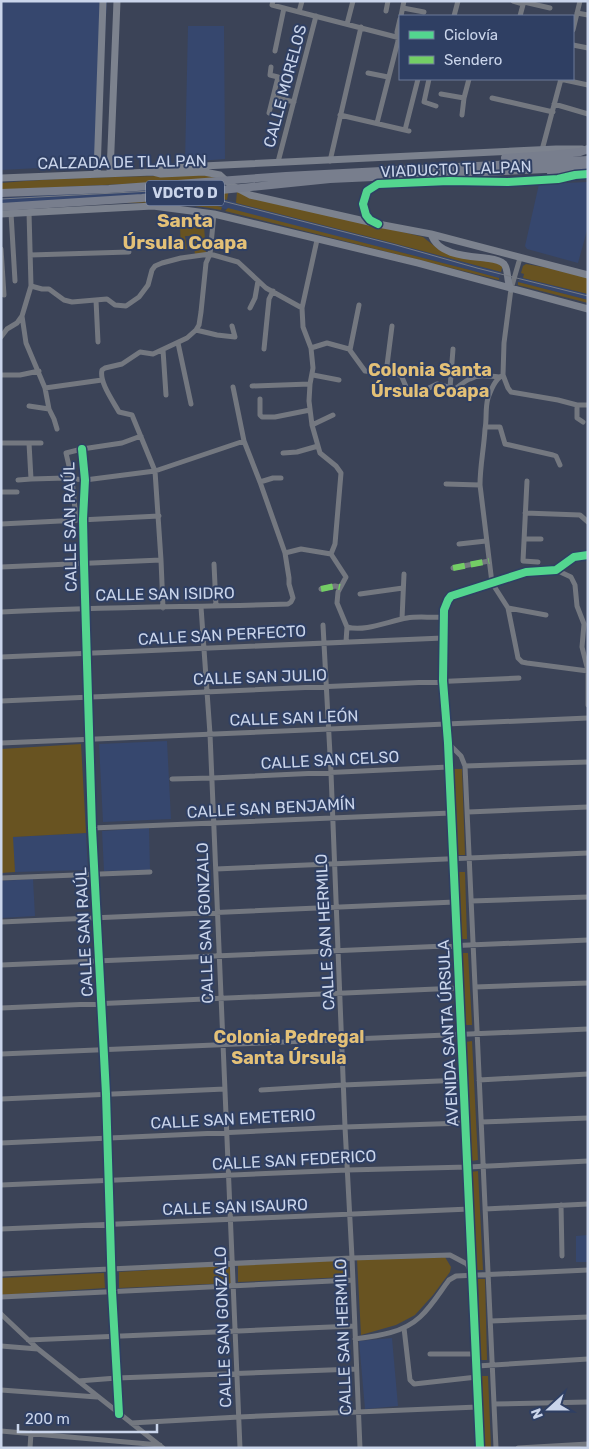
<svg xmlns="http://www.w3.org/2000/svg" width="589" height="1449" viewBox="0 0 589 1449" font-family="Rubik,sans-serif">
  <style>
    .built { fill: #36476e }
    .green { fill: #685321 }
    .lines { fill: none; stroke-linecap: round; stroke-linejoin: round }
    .minor { stroke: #747880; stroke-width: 5 }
    .major { stroke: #7c828e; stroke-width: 7 }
    .highway { stroke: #787e8d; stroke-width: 8 }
    .tram { stroke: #767b85; stroke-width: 1 }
    .quiet { stroke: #74ce65; stroke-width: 6; stroke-dasharray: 12 6; stroke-linecap: butt }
    .cycleway-casing { stroke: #2f3f63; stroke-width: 11 }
    .cycleway { stroke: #53d58f; stroke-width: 8 }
    .labels { text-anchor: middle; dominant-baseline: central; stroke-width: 4; stroke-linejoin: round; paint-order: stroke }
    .shield { fill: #2f3f63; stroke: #9ca8c2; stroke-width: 1 }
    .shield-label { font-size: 15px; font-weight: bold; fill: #cad5eb }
    .street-label { font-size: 16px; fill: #cad5eb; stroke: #2f3f63 }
    .neighbourhood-label { font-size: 18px; font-weight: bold; fill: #e3c077; stroke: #2f3f63 }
    .quarter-label { font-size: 19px; font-weight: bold; fill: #e3c077; stroke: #2f3f63 }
  </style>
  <rect width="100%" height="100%" fill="#3b4357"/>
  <path class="built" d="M1 1H107L97 165 1 170Z
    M188 26H224L225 159 185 162Z
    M588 182V227L578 263 527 249 525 246 539 184Z
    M150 189 185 192 211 196 389 242 501 272 499 278 424 258 197 202 1 203V198Z
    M520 277 588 294V300L518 282Z
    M167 741 171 819 103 822 99 744Z
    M149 828 150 870 104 871 102 831Z
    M86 833 88 870 15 872 12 837Z
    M33 879 35 916 1 918V881Z
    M588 1235V1262H576V1236Z
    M392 1338 398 1406 365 1409 359 1341Z"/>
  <path class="green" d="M199 175 209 176 220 179 219 189H229L227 200 211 196 165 190V182L1 190V183C67 177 133 177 199 175Z
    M237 191 423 237 438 249 498 262 504 268H502L501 272 389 242 236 203Z
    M154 197 197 202 222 207 221 210C189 204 156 202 123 203Z
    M228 208 466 269 499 278V280L225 211Z
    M180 226H204L206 254 195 255 193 236H185L187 249 181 250Z
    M526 264 548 268 588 278V294L523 278 524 274 521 273 523 266Z
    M518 282 588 300V303L518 285Z
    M81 744 86 833 13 837 15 872 1 873V749Z
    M454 769H462L465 855H457Z
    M457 872H465L467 939H460Z
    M461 953H468L472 1025H464Z
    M472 1041 478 1160 471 1161 465 1042Z
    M478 1171 483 1270H477L471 1172Z
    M445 1257 451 1267 450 1272 433 1295 415 1315 396 1325 361 1335 357 1259Z
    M346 1259V1277L238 1282V1265Z
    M230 1265 231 1283 119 1288V1272Z
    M104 1273 105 1288 1 1295V1278Z
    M478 1279H485L487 1360H480Z
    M481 1376H488L491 1448H484Z"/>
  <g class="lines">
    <path class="minor" d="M273 1 272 5 400 38
      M513 1 523 4
      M524 2 550 8
      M403 8 424 12
      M386 11 388 1
      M299 12 302 1
      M577 13 588 15
      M401 16 404 1
      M454 16 458 1
      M520 16 524 1
      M347 24 353 1
      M573 30 580 1
      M573 45 588 48
      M275 51 284 8
      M368 73 388 77
      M429 79 424 102 436 106
      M560 79 588 85
      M441 94 464 98
      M273 97 294 102
      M492 98 553 112
      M554 104 588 114
      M269 113 278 77 270 75 271 67
      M340 115 409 131
      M462 115 464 98 469 79
      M377 123 398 41 397 32 400 19
      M405 130 418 79
      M542 150 561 79
      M330 161 361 27
      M278 162 316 16
      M11 213 15 281
      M317 240 302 308 303 327 311 348 313 368 310 384 309 401 312 425 320 453 336 466 341 473 335 544 331 554 346 577 338 592 337 603 347 627
      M1 249 4 295
      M30 255 129 252
      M520 258 511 289 504 343 503 375 508 388 511 392 558 400 577 405H588
      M31 286 42 289H49L64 300 72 302 107 299 115 305 126 306 139 297 148 285 152 270 155 266 162 263 181 258 210 254 238 262 266 288 302 308
      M96 300 98 342
      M250 308 255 298 258 281
      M22 316 26 343 45 388 49 409 54 419 57 429
      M196 330 217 335 235 337 232 326
      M1 337 7 329 17 323 22 316 31 286 29 212
      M178 343 191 404
      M311 348 327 343 349 349 365 371 401 375 407 389 411 391 425 390 437 384 455 389C460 386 464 381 470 379 479 374 489 376 499 377
      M264 349 269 299 273 291
      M163 350 166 395
      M350 350 359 305
      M386 373 392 326
      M1 375H20L39 371
      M313 375 339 380
      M503 375C495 379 491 390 488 398 485 408 487 419 485 429 484 448 480 466 480 485L492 583 508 608 518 658 522 662 527 663 588 671
      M252 386 310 384
      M45 388 102 380
      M450 388 453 349
      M260 399V415L262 417H275L310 410
      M577 405V418L583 422
      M29 406 49 409
      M312 425 333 415
      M486 427H500L505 444 553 455 556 456 560 465
      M1 443H29L31 479 18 480
      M29 443H41
      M82 449 85 480 83 519 84 564 92 828 106 1094 112 1291 119 1414
      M283 453 297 452 318 446
      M31 479 66 478 85 480 155 471 244 441
      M527 481 523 561 538 562
      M260 482 273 478H281
      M446 484 480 485
      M1 492H17
      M525 513 580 515 588 522
      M76 519 72 479 66 453 82 449 122 443 141 436
      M1 524 159 516
      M524 539H541
      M459 544 486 541
      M285 553 301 549 331 554
      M214 564 216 606
      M1 567 161 560
      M453 568 489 561
      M556 570 571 577 575 585 577 606 584 624 582 647 588 671V705
      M321 589 335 586 340 587
      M360 594 403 588
      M201 607 210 734 240 1448
      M163 608 161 560 155 471 132 415 119 412C113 401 99 382 102 370L105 368 122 364 140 352 153 354 187 338 196 330 199 325 201 312 206 263 210 254 214 214
      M508 608 546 615
      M1 612C97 607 193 607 288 604L291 602 293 598 289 584V578L285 553 260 482 244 441 233 387
      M402 619 404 574
      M323 625 331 773 345 1127 352 1258 360 1448
      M347 627C365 632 389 621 407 618 418 616 431 618 443 617
      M346 642 347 627
      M1 657 443 638
      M1 701 519 678
      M1 743 588 718
      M448 743 461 756 465 766 496 1448
      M465 766 588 762
      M172 779 212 778 449 767
      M468 812 588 807
      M92 828 451 813
      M216 869 588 853
      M1 878 150 872
      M471 901 588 897
      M1 922 455 902
      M1 965 588 940
      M475 987 588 983
      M1 1008 459 988
      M1 1054 588 1029
      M479 1080 588 1074
      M261 1090 343 1085 463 1080
      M1 1099 225 1089
      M481 1122 588 1118
      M1 1143 345 1127 465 1123
      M1 1185 347 1170 468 1167 588 1161
      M561 1205 562 1256
      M485 1209 588 1204
      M1 1229 470 1209
      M1 1274 352 1258 450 1255 467 1264 471 1272
      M1 1297 353 1280
      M1 1314 38 1349 163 1448
      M491 1321 588 1317
      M404 1328 410 1380 414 1384 477 1377
      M355 1339C378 1336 403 1333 420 1317 431 1307 440 1292 449 1280L456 1276 588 1270
      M28 1340 354 1326
      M1 1346 38 1349
      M430 1354H476
      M477 1366 588 1359
      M78 1381 117 1378 356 1369
      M1 1390 97 1397
      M494 1404 588 1402
      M131 1423 239 1417 478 1407
      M1 1431 160 1445
      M30 1448 31 1433
      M480 1448 448 743 443 681 444 610 448 600 451 596 526 572 556 570 574 557 588 555
      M518 1448 588 1444"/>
    <path class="major" d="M153 172 160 168 556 149H582
      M97 173 103 1
      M110 173 117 1
      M1 178 153 172 161 174 204 172 220 175 231 185 250 195 378 224 431 234 588 275
      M1 214 153 206 214 214 418 263 588 309
      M375 223 366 215 363 204 367 191 378 184 449 181 508 182 558 179 575 175 588 174
      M431 234C438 255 466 256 485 258 491 259 499 259 504 264 509 270 506 281 511 289"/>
    <path class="highway" d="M505 158 550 155 580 152 588 149
      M551 173H563L575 175
      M1 193 109 189 286 176 588 160
      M1 207 142 198 330 179 588 167"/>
    <path class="tram" d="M1 199 152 191 203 196 396 245 477 268 588 296"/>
    <path class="quiet" d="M453 568 489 561
      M321 589 335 586 340 587"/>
    <defs>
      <path id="cycleway" d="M378 224 370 220 366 215 363 204 367 191 378 184 449 181 508 182 558 179 575 175 588 174
        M82 449 85 480 83 519 84 564 92 828 106 1094 112 1291 119 1414
        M480 1448 448 743 443 681 444 610 448 600 451 596 526 572 556 570 574 557 588 555"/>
    </defs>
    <use href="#cycleway" class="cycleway-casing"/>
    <use href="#cycleway" class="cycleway"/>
  </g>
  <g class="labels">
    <rect class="shield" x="146" y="180.5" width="78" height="25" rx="4"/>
    <g class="shield-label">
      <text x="185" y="193">VDCTO D</text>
    </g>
    <g class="street-label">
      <text transform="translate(285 86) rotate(-75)">CALLE MORELOS</text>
      <text transform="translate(122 162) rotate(-1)">CALZADA DE TLALPAN</text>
      <text transform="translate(456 169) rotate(-2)">VIADUCTO TLALPAN</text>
      <text transform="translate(70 527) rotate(-91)">CALLE SAN RAÚL</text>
      <text transform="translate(165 594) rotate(-1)">CALLE SAN ISIDRO</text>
      <text transform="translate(222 635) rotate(-3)">CALLE SAN PERFECTO</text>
      <text transform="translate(260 677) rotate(-2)">CALLE SAN JULIO</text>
      <text transform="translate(294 718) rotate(-2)">CALLE SAN LEÓN</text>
      <text transform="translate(330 760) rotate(-3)">CALLE SAN CELSO</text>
      <text transform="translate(271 808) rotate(-3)">CALLE SAN BENJAMÍN</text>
      <text transform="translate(205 923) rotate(-92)">CALLE SAN GONZALO</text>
      <text transform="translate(84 932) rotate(-93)">CALLE SAN RAÚL</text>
      <text transform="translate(325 932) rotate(-93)">CALLE SAN HERMILO</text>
      <text transform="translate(448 1033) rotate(-93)">AVENIDA SANTA ÚRSULA</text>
      <text transform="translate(233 1119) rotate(-3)">CALLE SAN EMETERIO</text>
      <text transform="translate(294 1160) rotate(-3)">CALLE SAN FEDERICO</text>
      <text transform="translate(235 1207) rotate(-2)">CALLE SAN ISAURO</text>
      <text transform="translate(223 1327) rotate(-92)">CALLE SAN GONZALO</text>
      <text transform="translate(343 1337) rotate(-92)">CALLE SAN HERMILO</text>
    </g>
    <g class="neighbourhood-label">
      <text x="430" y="370">Colonia Santa<tspan x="430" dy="21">Úrsula Coapa</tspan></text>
      <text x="289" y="1037">Colonia Pedregal<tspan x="289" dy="21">Santa Úrsula</tspan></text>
    </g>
    <g class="quarter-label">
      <text x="185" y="220">Santa<tspan x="185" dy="22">Úrsula Coapa</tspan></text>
    </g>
  </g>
  <rect width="589" height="1449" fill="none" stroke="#cad5eb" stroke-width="5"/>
  <rect x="399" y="15" width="175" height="65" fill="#2f3f63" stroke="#6d7b99"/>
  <rect x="409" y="31" width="25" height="8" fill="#53d58f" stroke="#6d7b99"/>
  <text x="444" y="40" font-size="15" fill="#cad5eb">Ciclovía</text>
  <rect x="409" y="56" width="25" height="8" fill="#74ce65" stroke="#6d7b99"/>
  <text x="444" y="65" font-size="15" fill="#cad5eb">Sendero</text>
  <g transform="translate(549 1409) rotate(249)" stroke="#2f3f63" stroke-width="4" paint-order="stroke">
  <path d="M0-4L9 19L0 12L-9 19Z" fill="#cad5eb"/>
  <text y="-8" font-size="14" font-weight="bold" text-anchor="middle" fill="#cad5eb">N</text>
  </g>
  <path d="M18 1424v8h139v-8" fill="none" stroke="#cad5eb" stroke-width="2.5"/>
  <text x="25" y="1424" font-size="15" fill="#cad5eb" stroke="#2f3f63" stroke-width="4" paint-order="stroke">200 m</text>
</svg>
